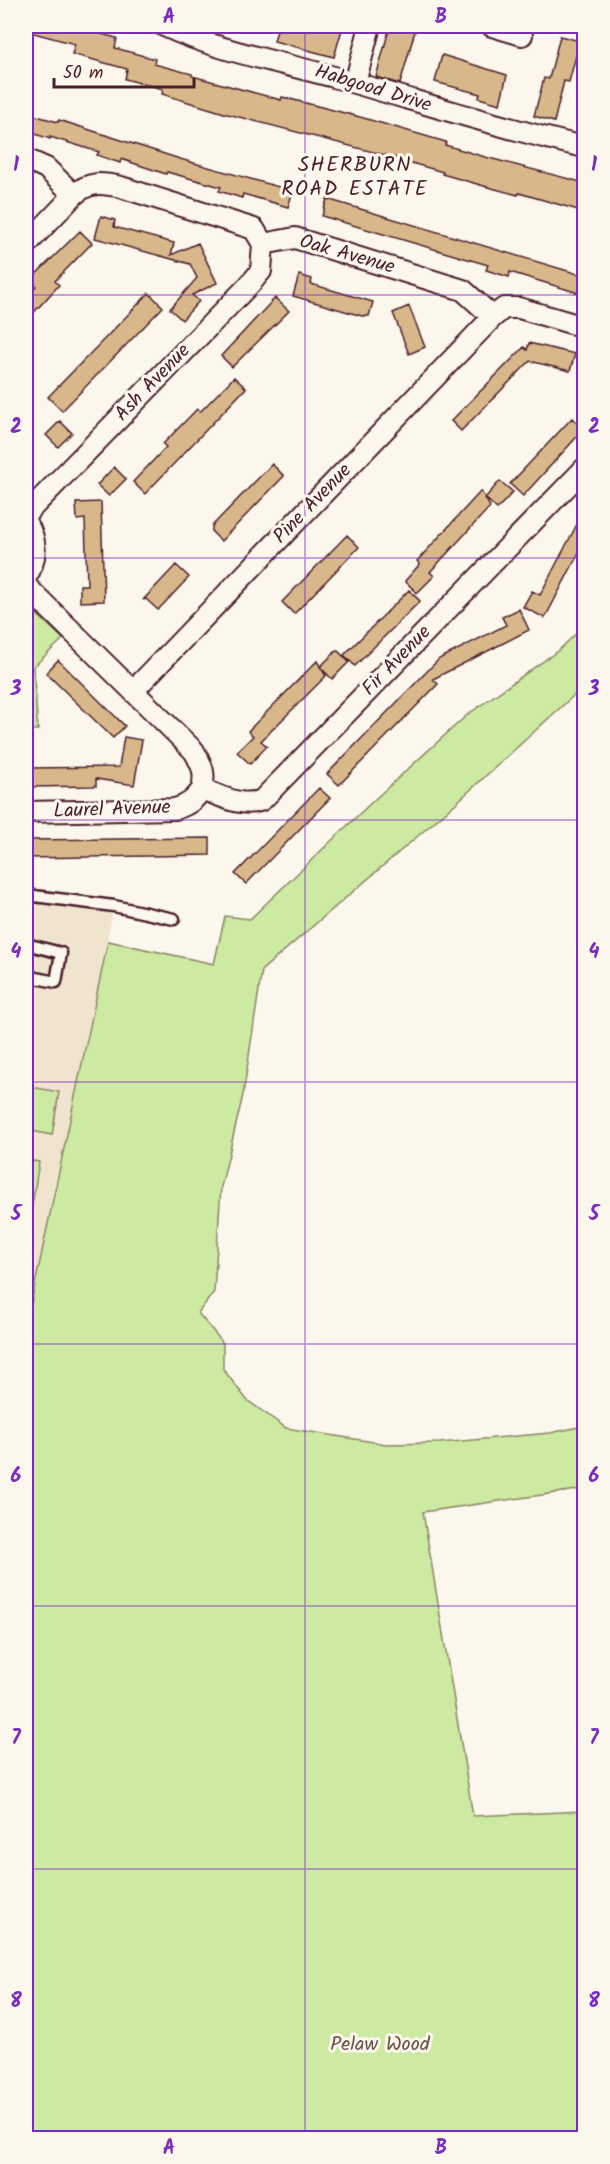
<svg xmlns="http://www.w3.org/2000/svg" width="610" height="2164" viewBox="0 0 610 2164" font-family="Kalam,sans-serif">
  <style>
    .built { fill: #f0e4cf }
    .green { fill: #cceaa1; stroke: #8b8466; stroke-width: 1.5 }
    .building { fill: #d8b88b; stroke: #4a1f2b; stroke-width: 1.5 }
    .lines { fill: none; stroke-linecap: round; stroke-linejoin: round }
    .service-casing { stroke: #4a1f2b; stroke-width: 15 }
    .minor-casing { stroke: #4a1f2b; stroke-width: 24 }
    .service { stroke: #fbf7ec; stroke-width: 10 }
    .minor { stroke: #fbf7ec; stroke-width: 20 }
    .grid { fill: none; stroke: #7b2cbf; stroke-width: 1.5; stroke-opacity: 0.55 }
    .labels { text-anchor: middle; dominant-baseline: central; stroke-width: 6; stroke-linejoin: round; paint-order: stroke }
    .street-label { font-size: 20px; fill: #4a1f2b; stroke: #fbf7ec }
    .park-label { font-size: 20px; fill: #6a5248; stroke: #fbf7ec }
    .neighbourhood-label { font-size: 21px; letter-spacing: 1.5px; fill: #4a1f2b; stroke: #fbf7ec }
    .neatline { fill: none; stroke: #7b2cbf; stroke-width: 2 }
    .grid-label { font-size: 20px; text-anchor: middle; font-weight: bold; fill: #7b2cbf }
  </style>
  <rect width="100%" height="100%" fill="#fbf7ec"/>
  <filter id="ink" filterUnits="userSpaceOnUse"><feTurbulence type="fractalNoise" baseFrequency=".0167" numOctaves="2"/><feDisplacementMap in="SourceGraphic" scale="12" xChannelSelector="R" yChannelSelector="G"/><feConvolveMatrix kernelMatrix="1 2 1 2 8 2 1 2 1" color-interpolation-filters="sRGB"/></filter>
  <g filter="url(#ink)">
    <path class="built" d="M26 900 113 911 26 1327Z"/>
    <path class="green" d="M26 604 63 639 33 667 38 730H26Z
      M584 626V686L455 804 262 970 243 1095 221 1187 214 1292 198 1313 223 1343V1369L247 1400 286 1428 386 1444 440 1443 550 1433 584 1426V1489L423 1512 473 1816 584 1811V2138H26V1327L108 941 214 964 225 916 250 919 374 800 467 715 559 650Z
      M26 1086 59 1092 52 1135 26 1130Z
      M26 1160 39 1162 26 1244Z"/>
    <path class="building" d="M26 26H70L117 38 115 48 155 59 154 64 192 74V76L281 100 282 97 360 117 446 142 445 145 485 157 585 183V212L519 193 518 195 484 186 442 174 443 172 404 161V160L224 113 162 94 163 89 125 79 127 69 72 54 75 44 26 31Z
      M278 26H343L334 57 274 41Z
      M390 26 415 31 400 84 376 77Z
      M560 36 580 41 569 82 564 81 554 122 534 116 544 78 549 79Z
      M442 55 507 75 500 104 479 98 480 94 435 82Z
      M26 113 58 122 59 120 180 159 293 191 288 207 243 194 242 198 219 191 221 187 167 172 166 174 121 159 120 163 97 155 99 152 50 137V139L26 131Z
      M327 199 585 276V295L510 272 509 277 486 270 488 265 322 216Z
      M101 216 115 220 114 227 174 243 171 255 198 243 217 283 192 295 199 301 182 320 170 309 197 278 190 264 95 238Z
      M80 231 92 243 55 281 59 285 26 321V297L36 286 30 280Z
      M299 275 312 279 311 284 373 302 369 316H362L293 296Z
      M149 293 163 307 62 411 48 397Z
      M275 298 289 311 232 367 221 356Z
      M409 306 425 347 409 354 393 313Z
      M529 343 575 354 570 371 530 361 461 431 451 421 524 347 527 350Z
      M234 377 246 388 145 494 133 482 166 447 163 444 197 409 200 412Z
      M572 418 584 429 523 496 510 484Z
      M60 421 72 433 58 447 46 435Z
      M272 464 284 476 221 541 212 532V526Z
      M114 467 126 479 109 496 97 485Z
      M500 481 513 492 497 509 485 498 490 507 430 572 434 576 417 593 405 581 420 564 417 561 481 491 485 498Z
      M101 502 104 601 80 602V585H87L85 519 77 520 76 503Z
      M585 509V541L545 618 523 607 532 591 540 595Z
      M347 535 359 547 294 614 282 602Z
      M176 565 189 577 158 610 146 599 143 600Z
      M409 590 420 601 355 666 344 655Z
      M519 609 529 630 433 679 438 684 339 785 327 774 439 659 506 625 502 617Z
      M337 650 349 662 332 679 320 667Z
      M58 660 125 726 113 738 46 673Z
      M317 661 326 676 261 741 267 746 250 764 237 752 253 736 248 731Z
      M124 737 142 740 134 785 96 779V786L26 787V768L119 767Z
      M319 788 330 798 246 884 235 874Z
      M210 838V855L26 858V840Z"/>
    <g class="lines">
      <defs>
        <path id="service" d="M26 895 114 906 174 919
          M26 944 61 953 56 982 26 976"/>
        <path id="minor" d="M164 26C215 50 279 62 334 77 418 101 500 128 584 147
          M492 26 522 35
          M355 83 370 26
          M26 159 46 168 74 195C89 181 102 183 121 187L254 229 263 244 295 238 463 290 493 317 504 308H519L584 327
          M26 245 74 195
          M26 514 250 284 261 271 263 244
          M26 523C38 540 37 560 26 577
          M26 586 194 751C202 765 206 773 202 789
          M133 691 493 317
          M26 812 175 809C188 805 195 800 202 789 221 796 242 808 262 800L584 469"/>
      </defs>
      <use href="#service" class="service-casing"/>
      <use href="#minor" class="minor-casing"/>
      <use href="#service" class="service"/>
      <use href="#minor" class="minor"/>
    </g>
  </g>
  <path class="grid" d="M305 26V2138M26 295H584M26 558H584M26 820H584M26 1082H584M26 1344H584M26 1606H584M26 1869H584"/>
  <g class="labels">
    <g class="street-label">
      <text transform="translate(373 89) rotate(17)">Habgood Drive</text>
      <text transform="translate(347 255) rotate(16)">Oak Avenue</text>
      <text transform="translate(153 383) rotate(-46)">Ash Avenue</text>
      <text transform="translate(313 504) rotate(-46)">Pine Avenue</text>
      <text transform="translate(397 661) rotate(-46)">Fir Avenue</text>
      <text transform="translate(112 810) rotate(-2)">Laurel Avenue</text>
    </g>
    <g class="park-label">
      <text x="380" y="2045">Pelaw Wood</text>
    </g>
    <g class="neighbourhood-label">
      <text x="355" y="165">SHERBURN<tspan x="355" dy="24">ROAD ESTATE</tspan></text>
    </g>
  </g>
  <rect width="610" height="2164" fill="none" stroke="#fbf7ec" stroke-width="66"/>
  <path d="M54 78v9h140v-9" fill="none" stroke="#4a1f2b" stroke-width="3"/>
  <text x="63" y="78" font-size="18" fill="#4a1f2b" stroke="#fbf7ec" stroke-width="4.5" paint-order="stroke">50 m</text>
  <rect x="33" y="33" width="544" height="2098" class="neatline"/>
  <g class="grid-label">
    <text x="169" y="23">A</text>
    <text x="441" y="23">B</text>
    <text x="16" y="171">1</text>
    <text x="594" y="171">1</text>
    <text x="16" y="433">2</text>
    <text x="594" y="433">2</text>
    <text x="16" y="695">3</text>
    <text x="594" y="695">3</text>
    <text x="16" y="958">4</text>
    <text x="594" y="958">4</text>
    <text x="16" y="1220">5</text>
    <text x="594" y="1220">5</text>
    <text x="16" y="1482">6</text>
    <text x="594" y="1482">6</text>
    <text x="16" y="1744">7</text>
    <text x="594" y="1744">7</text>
    <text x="16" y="2007">8</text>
    <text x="594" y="2007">8</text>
    <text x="169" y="2154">A</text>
    <text x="441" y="2154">B</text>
  </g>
</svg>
